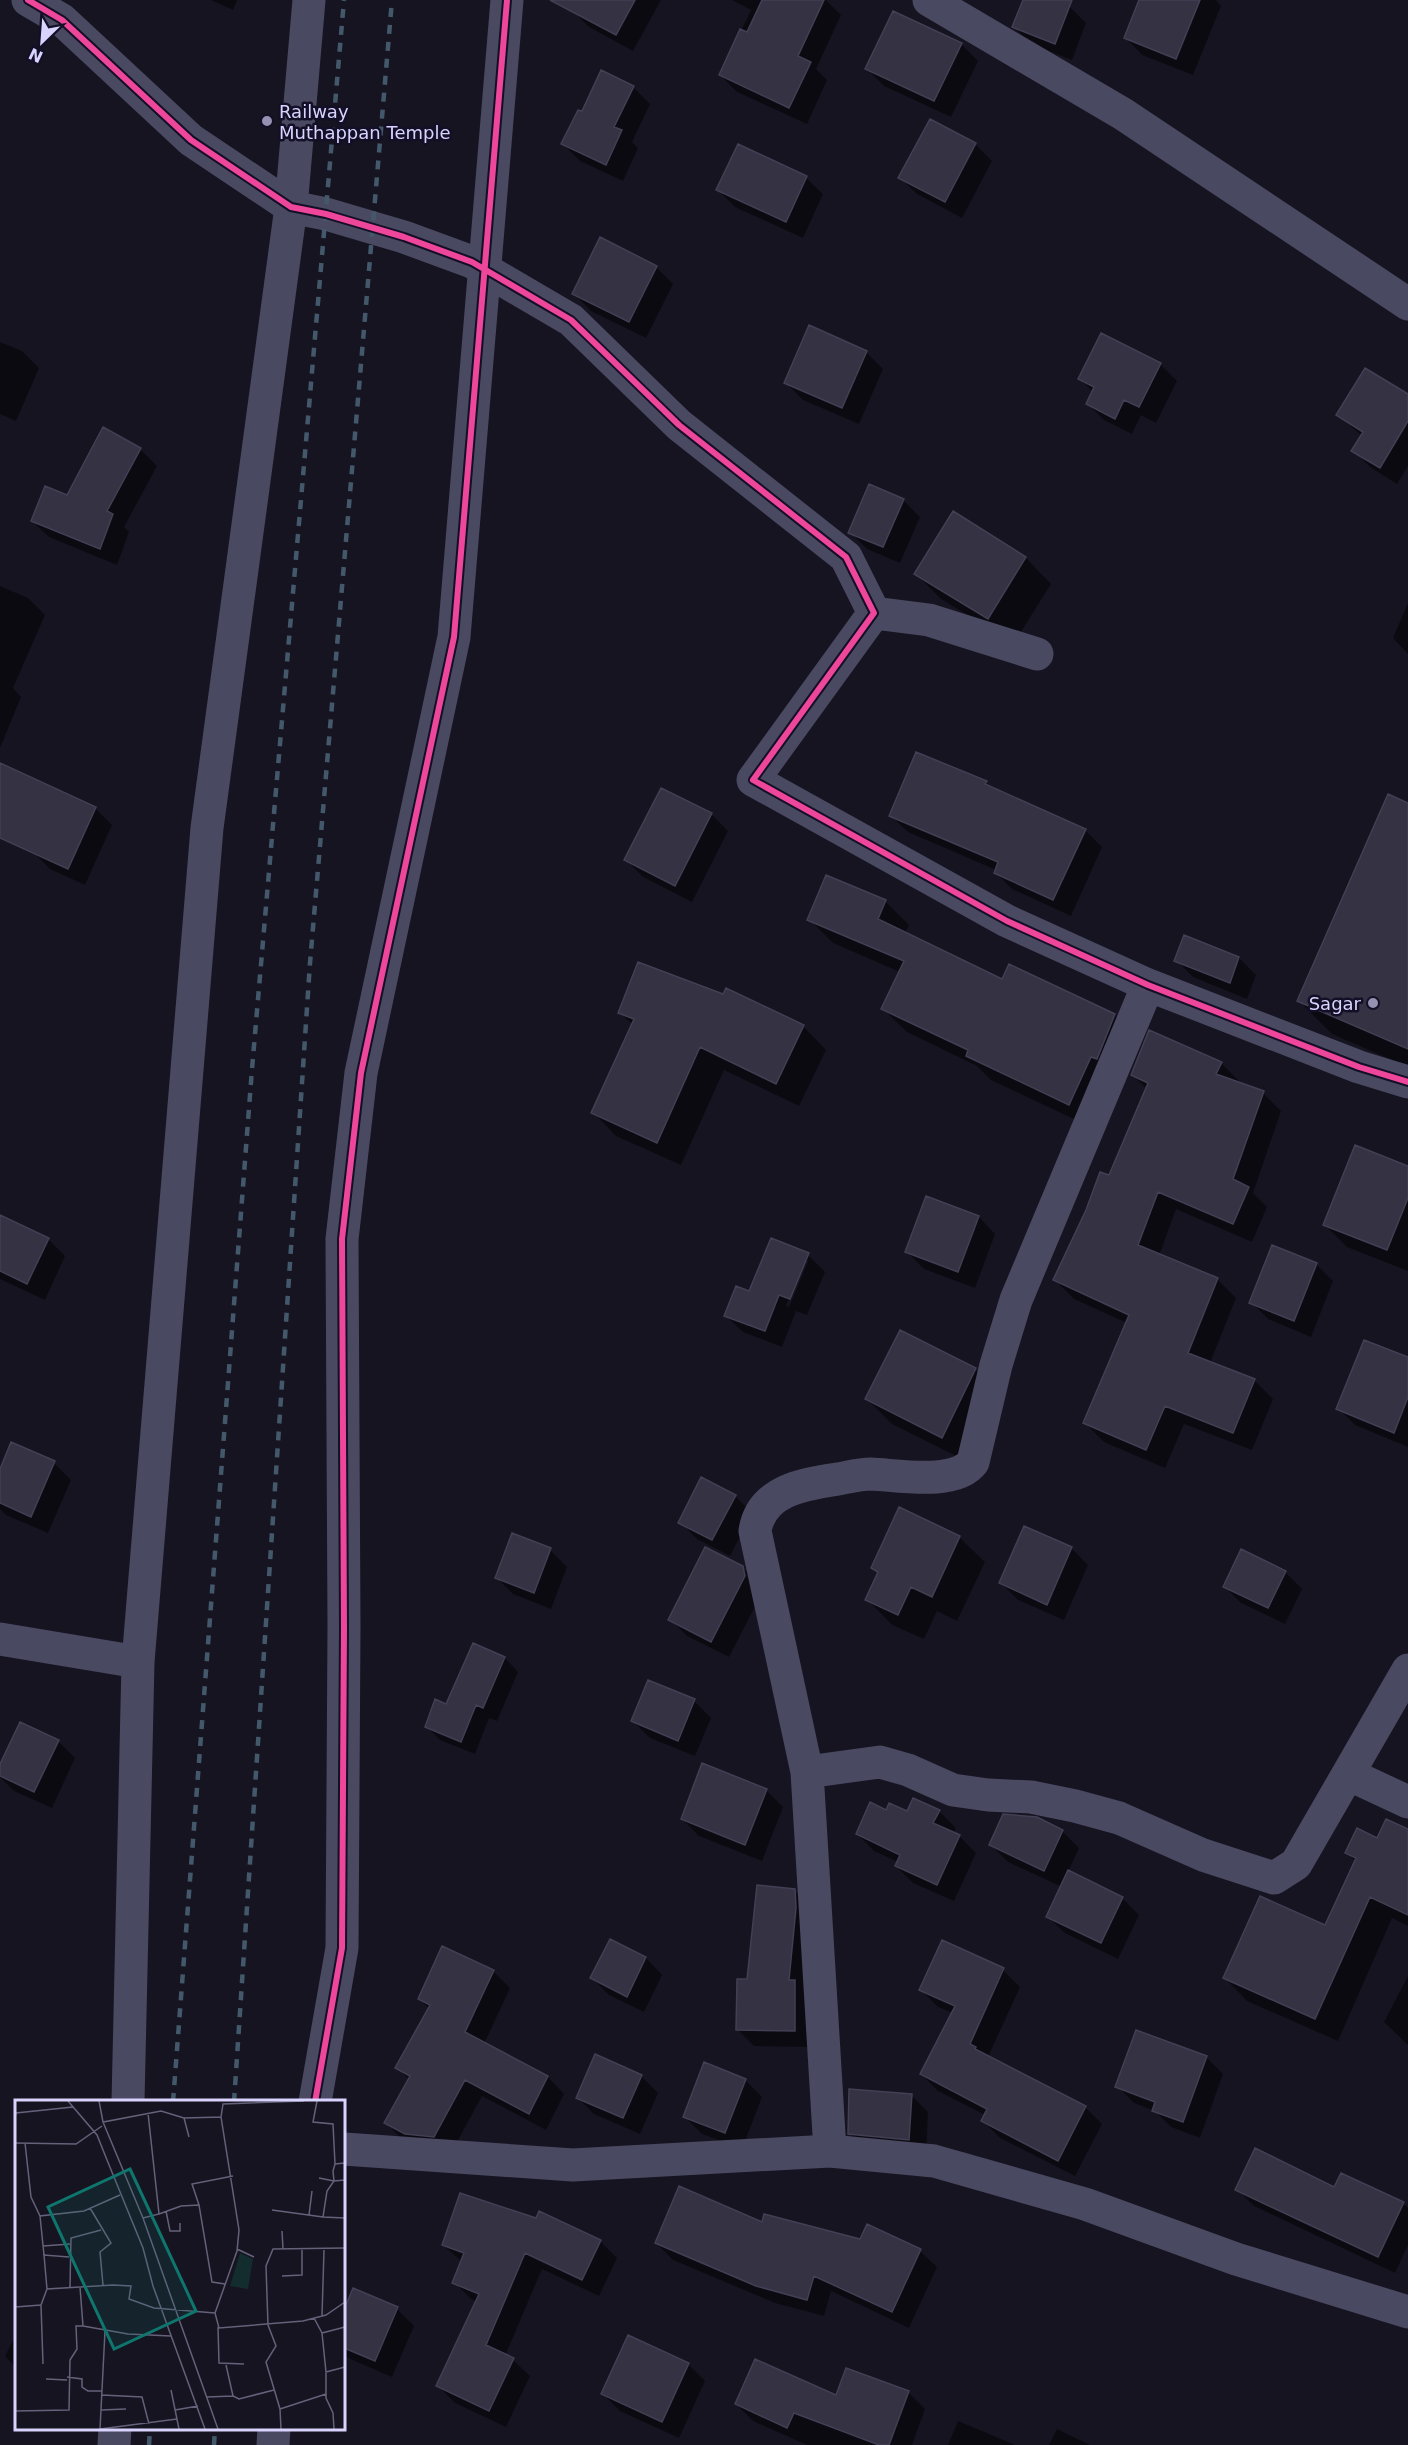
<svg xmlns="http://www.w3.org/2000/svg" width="1408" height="2445" viewBox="0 0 1408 2445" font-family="'DejaVu Sans',sans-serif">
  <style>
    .shadow { fill: #0007; fill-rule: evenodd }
    .building { fill: #343243; stroke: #433f54; stroke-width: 1.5 }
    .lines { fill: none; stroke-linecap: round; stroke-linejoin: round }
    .street { stroke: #4a4962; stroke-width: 33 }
    .rail { stroke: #43596b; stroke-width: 4.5; stroke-dasharray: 9 8; stroke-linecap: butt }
    .cycleway-casing { stroke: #130f26; stroke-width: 10 }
    .cycleway { stroke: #ed469a; stroke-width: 6 }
    .poi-dot { fill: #9591b1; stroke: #130f26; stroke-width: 2 }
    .labels { text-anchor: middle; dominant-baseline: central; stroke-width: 5; stroke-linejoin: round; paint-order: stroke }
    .poi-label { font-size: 18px; fill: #d9d4ff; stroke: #130f26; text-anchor: start }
    .inset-road { fill: none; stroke: #64617a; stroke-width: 1.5 }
    .view { fill: #0f766e; fill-opacity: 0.15; stroke: #0f766e; stroke-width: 3 }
    .inset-edge { fill: none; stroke: #d9d4ff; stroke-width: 3 }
  </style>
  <rect width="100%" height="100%" fill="#161421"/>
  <path class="shadow" d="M211 0H237L233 10Z
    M577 0H661L633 51 589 27 572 10Z
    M732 0H826L841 15 816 69 827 80 807 124 737 92 720 75 751 10Z
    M1024 0H1055L1069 6 1086 23 1072 60 1031 44 1014 27Z
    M1141 0H1216L1221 6 1193 75 1142 55 1126 38Z
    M961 44 978 61 951 117 884 86 867 69Z
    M633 87 650 104 632 142 638 148 623 181 580 161 563 144 582 113Z
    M975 144 992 161 962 218 917 194 900 178Z
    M739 146 806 178 823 194 803 238 735 207 718 190Z
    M656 267 673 284 646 338 591 311 574 294Z
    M810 327 866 352 883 369 859 424 803 400 786 383Z
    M0 342 22 351 39 368 16 421 0 414Z
    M1160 364 1177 381 1156 423 1141 415 1132 434 1104 420 1087 403 1093 392 1080 379Z
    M1408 395V466L1397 484 1370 467 1353 450 1362 436 1338 415Z
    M140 449 157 466 124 527 129 532 117 565 49 537 32 521Z
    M903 500 920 517 900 563 867 549 850 532Z
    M954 513 1026 558 1051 584 1014 643 941 599 916 574Z
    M0 586 28 598 45 615 13 688 21 697 0 748Z
    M1408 603V654L1393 638Z
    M0 764 95 808 112 825 85 885 50 869 34 853 0 835Z
    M986 783 992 789 1085 830 1102 847 1071 916 1012 889 995 872 996 870 908 832 891 816Z
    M1408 805V1067L1332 1034 1299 1001Z
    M711 814 728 831 692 902 643 877 626 860Z
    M885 901 909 925 905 934 1002 981 1009 966 1115 1015 1139 1039 1093 1128 991 1080 977 1066 907 1032 883 1009 900 972 833 943 809 919Z
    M1239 958 1256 975 1247 999 1193 977 1176 960Z
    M620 1013 803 1026 826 1050 799 1106 724 1070 681 1165 616 1136 593 1112 633 1025Z
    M1221 1063 1240 1082 1239 1084 1263 1093 1281 1111 1253 1193 1267 1207 1252 1242 1176 1209 1159 1256 1217 1279 1236 1298 1210 1363 1254 1380 1273 1399 1252 1450 1184 1424 1165 1468 1104 1442 1085 1423 1127 1323 1074 1299 1055 1280 1110 1177 1147 1089 1132 1075Z
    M1408 1167V1271L1347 1247 1325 1225Z
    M927 1198 979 1217 995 1234 975 1288 924 1269 907 1252Z
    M0 1217 48 1239 65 1256 45 1300 0 1279Z
    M772 1240 808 1255 825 1272 807 1315 796 1311 782 1347 743 1332 726 1316 750 1293ZM805 1261H808L789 1307 786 1306Z
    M1316 1264 1333 1281 1311 1337 1268 1319 1251 1302Z
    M1408 1359V1447L1355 1425 1338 1408Z
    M975 1369 1000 1394 968 1462 892 1424 867 1399Z
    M54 1463 71 1480 48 1533 6 1515 0 1509V1473Z
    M735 1496 752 1513 730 1556 697 1539 680 1522Z
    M959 1537 985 1562 957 1621 937 1611 924 1639 892 1625 867 1599 879 1574 873 1568Z
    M1071 1548 1088 1565 1064 1620 1018 1600 1001 1583Z
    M550 1550 567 1567 551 1609 513 1594 496 1577Z
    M742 1567 760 1585 762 1593 729 1657 687 1636 670 1619Z
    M1285 1572 1302 1589 1285 1624 1241 1603 1224 1586Z
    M474 1645 505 1658 518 1672 497 1721 489 1718 475 1754 440 1740 426 1726 447 1706Z
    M694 1701 711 1718 695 1756 650 1738 633 1721Z
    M58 1741 75 1758 52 1808 14 1791 0 1777V1767Z
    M766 1790 783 1807 762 1861 699 1836 682 1819Z
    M939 1811 956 1828 953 1834 959 1836 976 1853 954 1901 913 1883 896 1866 898 1862 874 1851 857 1834 886 1812Z
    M1062 1831 1079 1848 1068 1872 1122 1898 1139 1915 1118 1959 1065 1933 1048 1917 1062 1887 1008 1862 991 1845Z
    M1408 1831V1926L1392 1918 1338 2041 1247 2001 1225 1978 1325 1927 1356 1862 1347 1853 1378 1840Z
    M795 1891 812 1908 811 2047 754 2046 737 2029 749 1981Z
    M942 1942 1003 1970 1020 1987 988 2057 1085 2107 1102 2124 1075 2176 1000 2138 983 2121 985 2115 938 2091 921 2074 953 2013 938 2007 921 1990Z
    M646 1958 662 1975 644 2012 609 1995 592 1978Z
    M493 1971 510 1988 484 2044 548 2077 564 2094 546 2130 482 2096 451 2153 403 2140 386 2123 410 2080 397 2068 429 2009 419 1998Z
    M1408 1976V2045L1384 2022Z
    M1206 2057 1223 2074 1200 2138 1171 2127 1155 2111 1134 2103 1117 2086Z
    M641 2076 658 2093 640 2134 594 2114 577 2097Z
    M745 2080 762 2097 742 2149 702 2134 685 2117Z
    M911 2095 928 2112 926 2156 866 2150 849 2133Z
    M1237 2189 1403 2203 1408 2208V2245L1395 2273 1254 2206Z
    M763 2224 920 2251 937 2267 909 2328 831 2291 824 2316 775 2303 673 2260 656 2243Z
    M600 2241 617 2258 599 2296 542 2269 505 2356 513 2360 530 2376 506 2427 455 2403 438 2386 477 2302 471 2299 454 2282 462 2262 443 2245Z
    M354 2290 397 2309 414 2326 392 2377 348 2358 344 2354V2313Z
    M16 2334V2368L5 2356Z
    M688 2364 705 2381 679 2438 620 2411 603 2394Z
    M908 2392 925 2409 912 2445H807L753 2421 736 2404Z
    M958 2421 1013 2444 1014 2445H948Z
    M1057 2429 1090 2445H1049Z"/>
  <path class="building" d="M550 0H635L616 35Z
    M762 0H824L798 56 811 62 789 108 719 75 740 29 747 32Z
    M1023 0H1072L1055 44 1012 27Z
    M1139 0H1200L1176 59 1124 38Z
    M893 11 962 43 934 101 865 69Z
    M601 70 634 86 614 127 622 130 606 165 561 144 578 110 582 111Z
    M930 119 976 143 945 202 898 178Z
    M738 144 807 176 786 222 716 190Z
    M600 237 657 266 629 322 572 294Z
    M809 325 867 351 842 408 784 383Z
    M1101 333 1161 363 1139 407 1124 400 1115 419 1086 404 1094 387 1078 379Z
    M1365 368 1408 394V421L1380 468 1351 451 1363 432 1336 415Z
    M103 427 141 448 107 511 113 514 100 549 31 521 45 486 67 495Z
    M869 484 904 499 883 547 848 533Z
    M953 511 1026 557 988 619 914 574Z
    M916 752 987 781 985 784 1086 829 1053 900 994 873 998 862 889 816Z
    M0 763 96 807 68 869 0 838Z
    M661 788 712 813 675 886 624 860Z
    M1388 794 1408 803V1049L1297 1001Z
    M826 875 886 900 878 919 1002 979 1009 964 1115 1014 1097 1059 1091 1057 1069 1105 966 1056 968 1050 881 1009 904 961 807 920Z
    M1184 935 1239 957 1230 983 1174 961Z
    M638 962 723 994 726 988 804 1025 776 1084 700 1047 657 1143 591 1113 634 1019 618 1013Z
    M1149 1030 1222 1062 1216 1074 1264 1091 1233 1179 1249 1187 1233 1224 1158 1192 1138 1245 1218 1278 1188 1353 1255 1379 1233 1433 1165 1406 1146 1450 1083 1423 1129 1315 1053 1280 1086 1210 1100 1172 1109 1175 1148 1083 1131 1075Z
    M1355 1145 1408 1166V1198L1387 1250 1323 1225Z
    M926 1196 979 1216 958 1272 905 1252Z
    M0 1215 49 1238 27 1284 0 1271Z
    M771 1238 809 1253 790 1299 779 1295 765 1331 724 1316 736 1286 749 1291Z
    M1272 1245 1317 1263 1294 1321 1249 1303Z
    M900 1330 976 1368 942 1438 865 1399Z
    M1364 1340 1408 1357V1397L1394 1433 1336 1409Z
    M11 1442 55 1461 31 1517 0 1503V1469Z
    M701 1477 736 1495 712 1540 678 1523Z
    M899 1507 960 1536 932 1597 911 1587 898 1615 865 1600 878 1572 871 1568Z
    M1024 1526 1072 1547 1047 1605 999 1583Z
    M512 1533 551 1548 534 1593 495 1578Z
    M705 1547 743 1566 745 1576 711 1642 668 1620Z
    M1241 1549 1286 1571 1268 1608 1223 1587Z
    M473 1643 505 1657 483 1708 476 1705 461 1742 425 1727 435 1699 446 1704Z
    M648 1680 695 1699 678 1741 631 1721Z
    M20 1722 59 1740 34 1792 0 1776V1764Z
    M702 1763 767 1789 745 1845 681 1819Z
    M913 1798 940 1810 933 1823 960 1835 937 1885 895 1866 900 1855 856 1834 870 1802 886 1810 889 1803 907 1811Z
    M1003 1814 1037 1817 1063 1830 1044 1871 989 1845Z
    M1386 1819 1408 1829V1915L1370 1897 1315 2019 1223 1978 1260 1896 1325 1925 1356 1858 1345 1853 1357 1828 1377 1838Z
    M1068 1870 1123 1897 1101 1943 1046 1917Z
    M757 1885 795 1889 796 1908 789 1980H795V2031L736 2030 737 1979H747Z
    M610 1939 646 1957 627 1997 590 1978Z
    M942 1940 1004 1968 970 2044 976 2047 975 2049 1086 2106 1058 2161 981 2121 987 2109 920 2074 955 2006 919 1990Z
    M442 1946 494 1970 465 2032 548 2076 529 2114 465 2080 434 2137 405 2134 384 2123 410 2076 395 2068 430 2005 418 1999Z
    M1136 2030 1207 2056 1183 2122 1152 2111 1155 2102 1115 2087Z
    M595 2054 642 2075 623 2118 576 2098Z
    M704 2062 746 2079 725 2133 683 2117Z
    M849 2089 912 2094 909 2140 848 2134Z
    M1255 2148 1334 2187 1341 2173 1404 2202 1378 2257 1235 2190Z
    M679 2186 762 2222 764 2214 860 2239 867 2224 921 2249 892 2312 814 2276 807 2300 756 2286 655 2243Z
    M460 2193 536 2218 539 2211 601 2240 582 2280 525 2253 486 2345 514 2358 489 2411 436 2386 479 2294 452 2283 464 2253 442 2245Z
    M353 2288 398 2307 375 2361 344 2348V2310Z
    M628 2335 689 2363 662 2422 601 2394Z
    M755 2359 836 2395 846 2368 909 2391 889 2445H879L794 2413 787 2428 735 2404Z"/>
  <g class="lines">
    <path class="street" d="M28 0 62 20 191 140 291 207 326 214 404 237 472 262 571 320 679 425 846 557 874 613 753 780 1007 921 1148 985 1359 1067 1408 1082
      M929 0 1123 114 1408 304
      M874 613 929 620 1037 654
      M0 1639 138 1662
      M807 1772 880 1762 908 1770 953 1790 988 1795 1031 1797 1075 1806 1119 1818 1203 1855 1274 1878 1296 1864 1408 1670
      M1348 1774 1408 1802
      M128 2102 138 1662 207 828 291 207 309 0
      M315 2102 342 1948 344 1627 342 1239 361 1073 454 637 507 0
      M344 2149 573 2165 830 2151 934 2161 1085 2204 1236 2259 1408 2312
      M830 2151 807 1772 755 1531C761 1490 804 1484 838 1479 849 1477 860 1474 871 1474 898 1475 955 1486 973 1462L996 1365 1016 1300 1148 985
      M114 2445 115 2428
      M273 2445 274 2428"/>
    <path class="rail" d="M173 2102 252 1069 344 0
      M234 2102 310 963 392 0
      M149 2445 150 2428
      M214 2445 215 2428"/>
    <defs>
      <path id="cycleway" d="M28 0 62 20 191 140 291 207 326 214 404 237 472 262 571 320 679 425 846 557 874 613 753 780 1007 921 1148 985 1359 1067 1408 1082
        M315 2102 342 1948 344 1627 342 1239 361 1073 454 637 507 0"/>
    </defs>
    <use href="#cycleway" class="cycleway-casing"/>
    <use href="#cycleway" class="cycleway"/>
  </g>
  <g class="poi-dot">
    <circle cx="267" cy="121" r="6"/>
    <circle cx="1373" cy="1003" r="6"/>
  </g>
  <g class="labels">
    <g class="poi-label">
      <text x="279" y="111">Railway<tspan x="279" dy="21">Muthappan Temple</tspan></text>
      <text x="1361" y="1003" text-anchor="end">Sagar</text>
    </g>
  </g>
  <g transform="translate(15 2100)">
    <rect width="330" height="330" fill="#161421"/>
    <path d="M225 153 238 159 233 189 215 186Z" fill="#132c2d"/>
    <path class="inset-road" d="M53 1 82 35 92 60 128 148 138 186 190 329M84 1 88 22 146 11 169 18 206 17 224 130 222 151 200 213 204 228 288 221 311 215 330 202M302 1 298 22 318 24 320 64M0 17 1 13 58 7M206 17 208 4 289 1M169 18 174 37M88 22 128 118 203 329M0 43 61 44 87 26M10 43 16 97 25 116M330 63 320 64 318 71 319 81 330 80M304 78 319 81 312 91 308 117 330 118M184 105 177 84 218 76M75 108 96 143 85 152 88 185M257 110 308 117M151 111 155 131H165V123M144 114 166 106 184 105 197 182 210 184M294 115 297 91M128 118 144 114 133 13M267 131 268 149M28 146 55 144M222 149 239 157M29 155 25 116 69 111 105 95M267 176 287 175V150M55 187 56 138 86 130M32 189 29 155 54 157M26 205 28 264M0 207 26 205 32 189 98 185 116 186 114 199 139 208 200 213M307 216 309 150M299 218 307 233 311 272 330 267M68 226 113 234 156 236M203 227 204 263 229 264M307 233 330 227M211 265 218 296 224 299 259 290M311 272V298L318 313 319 329M52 277 67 279V287L73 291H87M31 279 52 280M156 290 164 329M87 295 127 297 134 324M192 297 218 296M265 309 311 294M86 310 111 309M160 310 183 306M0 311 54 310 55 260 62 249 61 226H68L65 187M85 329 90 231M85 329 162 319M266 329 265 309 251 262 261 246 253 225 251 166 258 149 330 148"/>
    <path class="view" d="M115 69 181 211 99 249 33 107Z"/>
    <rect width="330" height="330" class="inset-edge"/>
  </g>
  <g transform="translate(42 42) rotate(205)" stroke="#130f26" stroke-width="4.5" paint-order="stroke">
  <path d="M0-4.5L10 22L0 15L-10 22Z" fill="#d9d4ff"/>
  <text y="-9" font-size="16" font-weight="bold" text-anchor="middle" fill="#d9d4ff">N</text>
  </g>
</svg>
